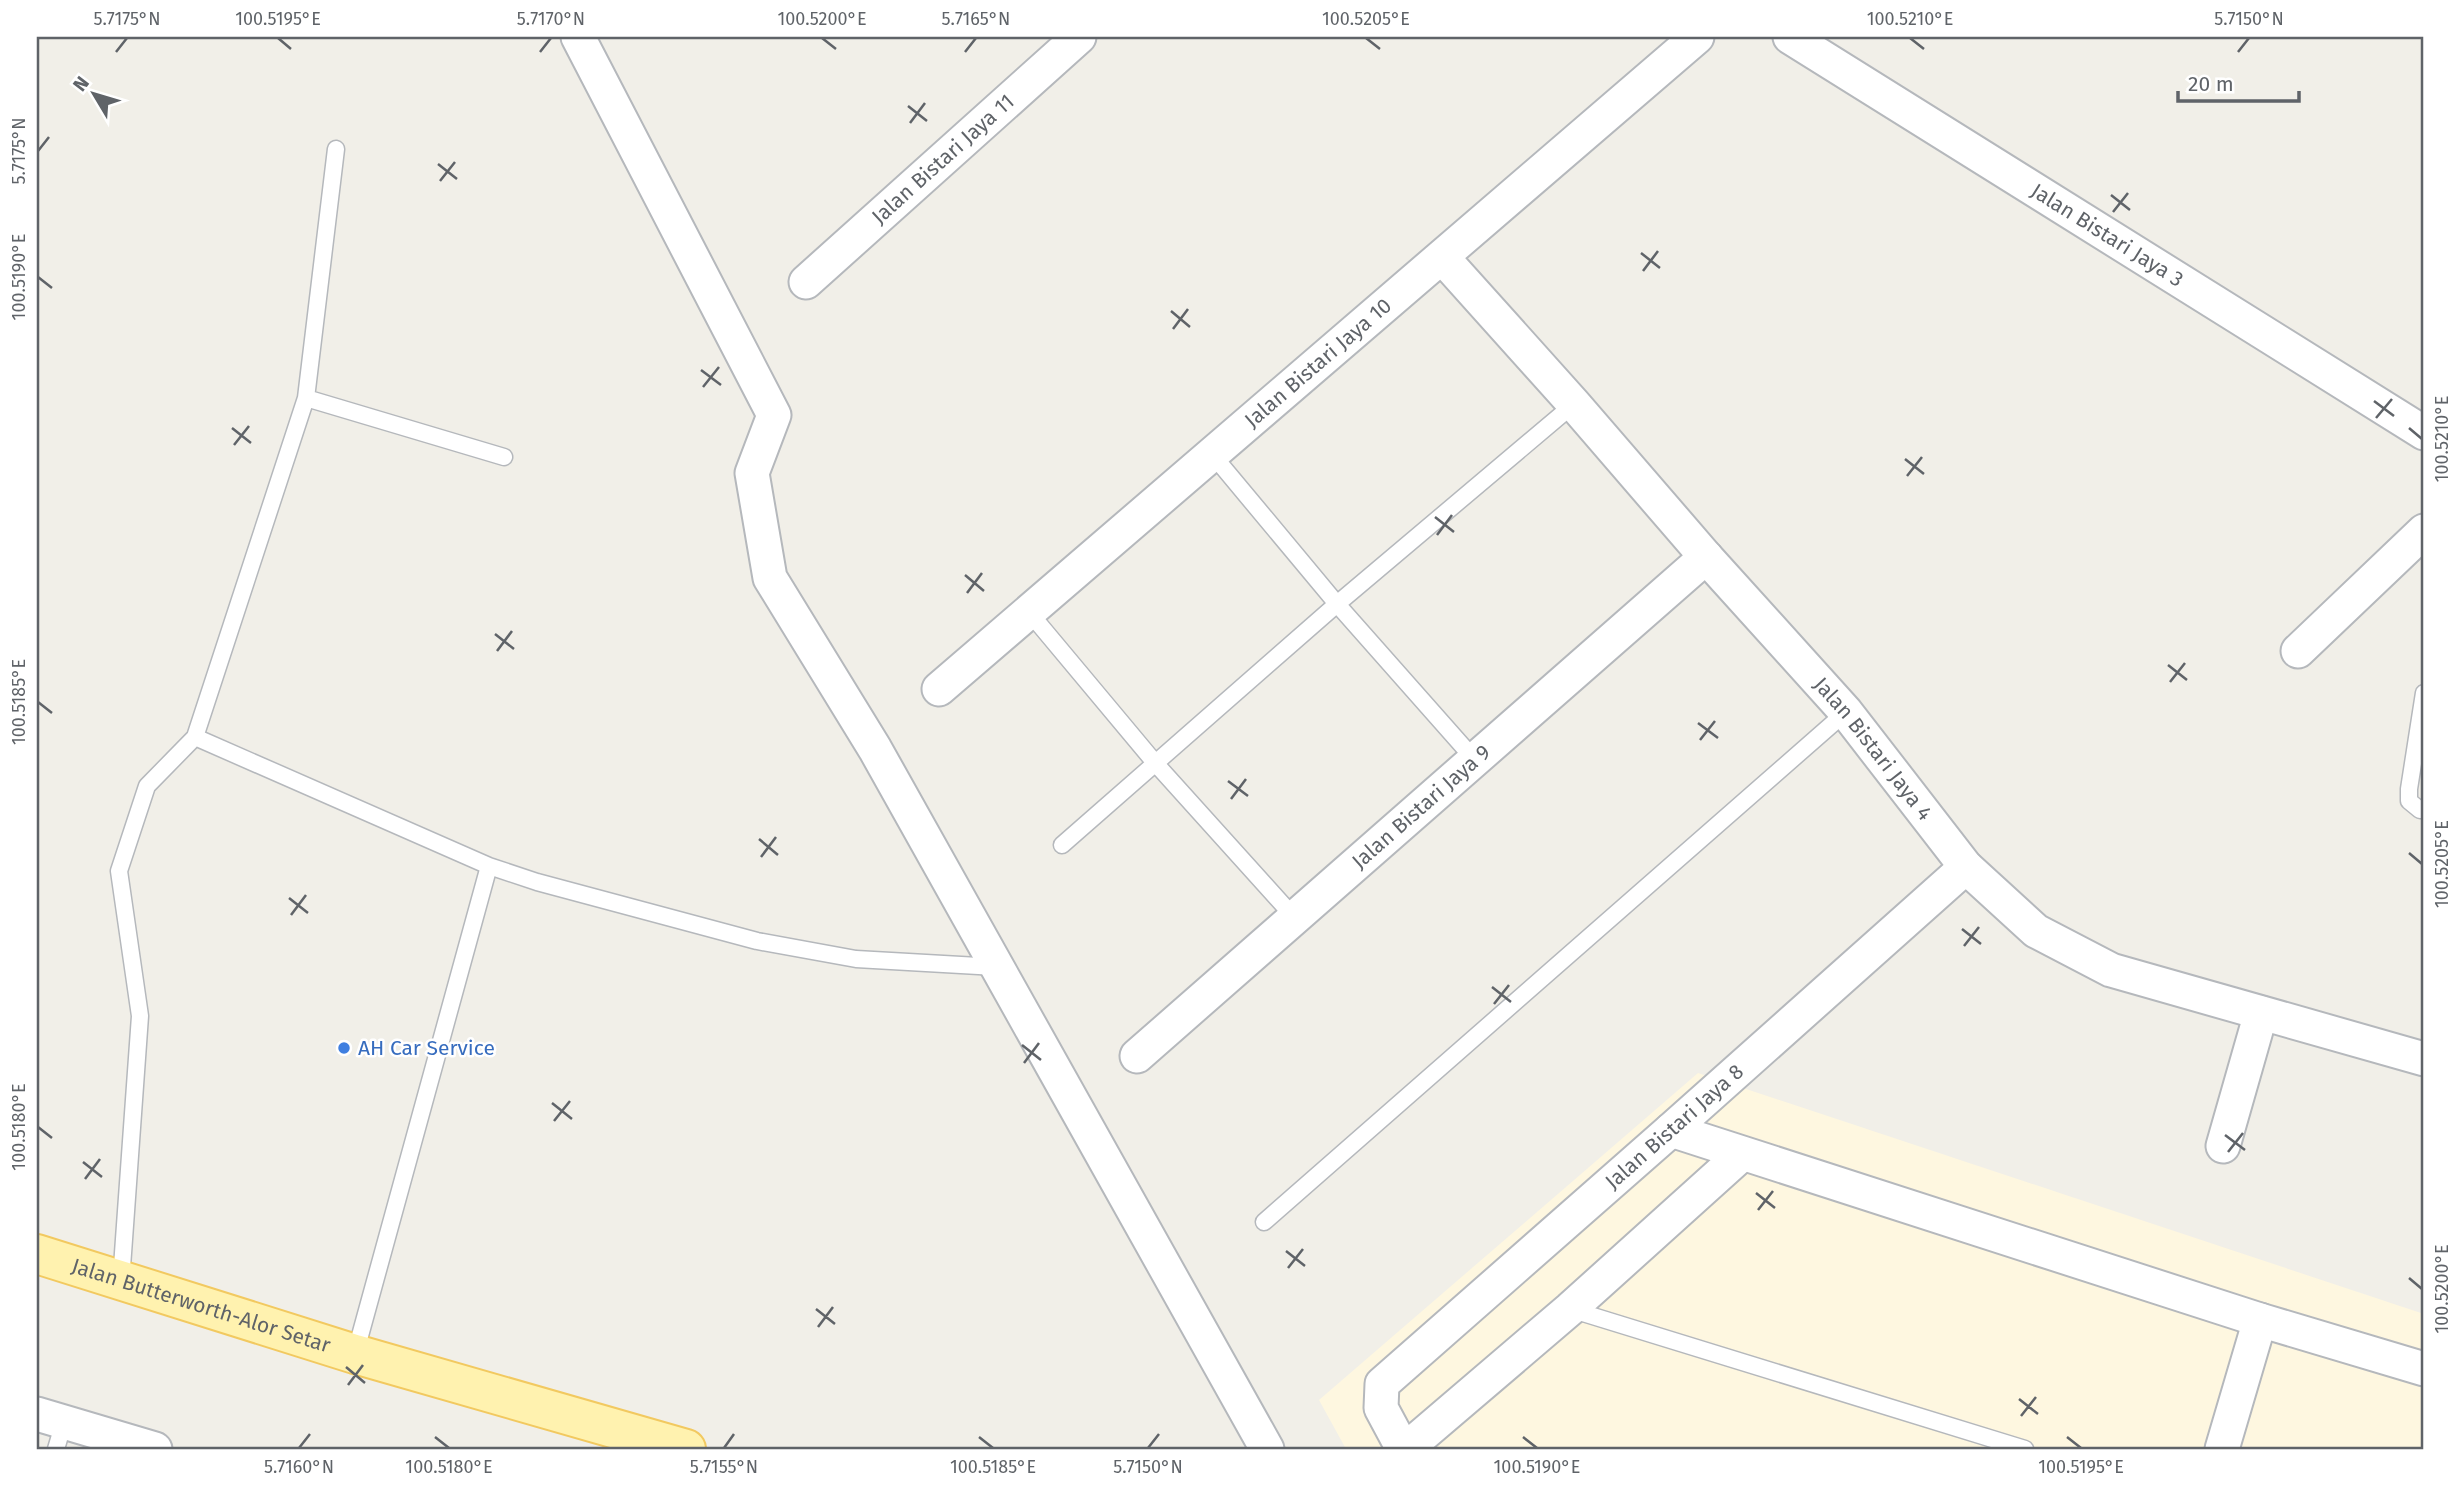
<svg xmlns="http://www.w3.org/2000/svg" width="2461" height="1486" viewBox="0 0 2461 1486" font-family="'Fira Sans',sans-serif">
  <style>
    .commercial { fill: #fef7e0 }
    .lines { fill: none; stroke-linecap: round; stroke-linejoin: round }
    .lane-casing { stroke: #b5b8bc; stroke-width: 19 }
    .street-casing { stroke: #b5b8bc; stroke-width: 37 }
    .primary-casing { stroke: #f2c960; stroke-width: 42 }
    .lane { stroke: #fff; stroke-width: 16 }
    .street { stroke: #fff; stroke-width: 33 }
    .primary { stroke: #fff2af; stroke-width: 38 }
    .ticks { fill: none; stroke: #5f6368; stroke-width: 2.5 }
    .shop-dot { fill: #3f7fe0; stroke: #fff; stroke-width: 2.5 }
    .labels { text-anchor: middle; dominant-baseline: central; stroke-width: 5; stroke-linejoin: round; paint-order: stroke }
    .street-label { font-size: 21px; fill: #5f6368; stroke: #fff }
    .shop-label { font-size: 21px; fill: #366cbe; stroke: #fff; text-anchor: start }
    .neatline { fill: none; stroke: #5f6368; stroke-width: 2.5 }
    .ticks-label { font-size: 18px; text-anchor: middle; fill: #5f6368 }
  </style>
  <rect width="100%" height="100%" fill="#f1efe8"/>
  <path class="commercial" d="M1698 1073 2424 1314V1449H1346L1319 1400Z"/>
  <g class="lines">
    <defs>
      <path id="lane" d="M306 398 504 457
        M1212 454 1337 604 1475 760
        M1029 612 1156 764 1294 917
        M2424 693 2409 789V801L2420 810H2424
        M195 737 489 866 537 882 757 941 856 959 996 967
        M1062 845 1337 604 1574 404
        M1264 1222 1846 712
        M121 1281 140 1016 119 871 147 786 195 737 306 398 336 149
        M1570 1309 2025 1449
        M355 1354 489 866
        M56 1449 64 1422"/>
      <g id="street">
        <path d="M578 37 774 415 752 473 770 578 875 749 1267 1449"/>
        <path id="s1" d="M1790 37 2424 433"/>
        <path id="s2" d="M1442 257 1574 404 1706 557 1846 712 1966 867 2036 931 2111 970 2424 1059"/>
        <path id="s3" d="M806 282 1079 37"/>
        <path d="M2298 651 2424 531"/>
        <path id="s4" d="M939 689 1697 37"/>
        <path id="s5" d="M1137 1056 1706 557"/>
        <path d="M1671 1130 2260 1320 2424 1369"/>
        <path d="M2223 1146 2261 1013"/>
        <path d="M37 1414 155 1449"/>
        <path id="s6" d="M1403 1449 1381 1408 1382 1384 1671 1130 1966 867"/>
        <path d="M1406 1449 1570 1309 1742 1154"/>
        <path d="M2222 1449 2260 1320"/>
      </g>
      <g id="primary">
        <path id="s7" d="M37 1254 355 1354 686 1449"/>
      </g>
    </defs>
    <use href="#lane" class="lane-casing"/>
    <use href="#street" class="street-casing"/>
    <use href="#primary" class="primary-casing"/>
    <use href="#lane" class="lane"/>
    <use href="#street" class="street"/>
    <use href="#primary" class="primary"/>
  </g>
  <path class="ticks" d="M278 38 291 49M822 38 836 49M1366 38 1380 49M1910 38 1924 49M116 52 127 38M540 52 551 38M965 52 976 38M2238 52 2249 38M908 106 927 121M910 123 925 103M38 151 49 137M438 164 457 179M440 181 455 162M2111 195 2130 210M2113 212 2128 193M1641 253 1660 268M1643 271 1658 251M38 277 52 288M1171 311 1190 327M1173 329 1188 309M701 370 721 385M703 387 719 367M2374 401 2394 416M2376 418 2392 399M232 428 251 443M2409 428 2422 439M234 445 249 426M1905 459 1924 474M1907 476 1922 457M1435 517 1454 532M1437 535 1452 515M965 575 984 591M967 593 982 573M495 634 514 649M497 651 512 631M2168 665 2187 680M2170 682 2185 663M38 702 52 713M1698 723 1718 738M1700 740 1715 721M1228 781 1248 796M1231 799 1246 779M759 839 778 855M2409 853 2422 864M761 857 776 837M289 898 308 913M291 915 306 895M1962 929 1981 944M1964 946 1979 927M1492 987 1511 1002M1494 1004 1509 985M1022 1045 1041 1060M1024 1063 1039 1043M552 1103 572 1119M554 1121 570 1101M38 1127 52 1138M2225 1135 2245 1150M2228 1152 2243 1133M83 1162 102 1177M85 1179 100 1159M1756 1193 1775 1208M1758 1210 1773 1191M1286 1251 1305 1266M1288 1268 1303 1249M2409 1278 2422 1289M816 1309 835 1324M818 1327 833 1307M346 1367 365 1383M348 1385 363 1365M2019 1399 2038 1414M2021 1416 2036 1397M435 1437 449 1448M979 1437 993 1448M1523 1437 1537 1448M2067 1437 2081 1448M299 1448 310 1434M724 1448 734 1434M1148 1448 1159 1434"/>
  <circle class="shop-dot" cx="344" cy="1048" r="7"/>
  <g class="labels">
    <g class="street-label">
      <text stroke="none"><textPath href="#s3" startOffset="184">Jalan Bistari Jaya 11</textPath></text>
      <text stroke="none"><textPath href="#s1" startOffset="374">Jalan Bistari Jaya 3</textPath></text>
      <text stroke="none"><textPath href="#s4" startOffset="500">Jalan Bistari Jaya 10</textPath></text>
      <text stroke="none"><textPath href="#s2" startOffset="654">Jalan Bistari Jaya 4</textPath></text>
      <text stroke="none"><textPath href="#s5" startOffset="378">Jalan Bistari Jaya 9</textPath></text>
      <text stroke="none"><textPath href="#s6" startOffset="460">Jalan Bistari Jaya 8</textPath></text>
      <text stroke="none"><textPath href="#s7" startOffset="172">Jalan Butterworth-Alor Setar</textPath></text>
    </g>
    <g class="shop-label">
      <text x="358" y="1048">AH Car Service</text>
    </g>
  </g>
  <rect width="2461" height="1486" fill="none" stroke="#ffffff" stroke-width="77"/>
  <g transform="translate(94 94) rotate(308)" stroke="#ffffff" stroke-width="5" paint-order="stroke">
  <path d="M0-5L12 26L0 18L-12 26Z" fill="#5f6368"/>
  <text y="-10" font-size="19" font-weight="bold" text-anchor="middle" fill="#5f6368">N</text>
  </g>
  <path d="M2178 91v10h121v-10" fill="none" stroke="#5f6368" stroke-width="3.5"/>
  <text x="2188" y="91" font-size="21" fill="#5f6368" stroke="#ffffff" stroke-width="5" paint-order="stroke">20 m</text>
  <rect x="38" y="38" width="2384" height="1410" class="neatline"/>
  <g class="ticks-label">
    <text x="127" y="25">5.7175°N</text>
    <text x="278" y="25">100.5195°E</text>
    <text x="551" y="25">5.7170°N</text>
    <text x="822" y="25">100.5200°E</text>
    <text x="976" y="25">5.7165°N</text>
    <text x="1366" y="25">100.5205°E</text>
    <text x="1910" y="25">100.5210°E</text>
    <text x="2249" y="25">5.7150°N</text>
    <text transform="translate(19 151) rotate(-90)" y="6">5.7175°N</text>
    <text transform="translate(19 277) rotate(-90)" y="6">100.5190°E</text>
    <text transform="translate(2442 439) rotate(-90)" y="6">100.5210°E</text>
    <text transform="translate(19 702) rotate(-90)" y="6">100.5185°E</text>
    <text transform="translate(2442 864) rotate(-90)" y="6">100.5205°E</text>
    <text transform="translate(19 1127) rotate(-90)" y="6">100.5180°E</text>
    <text transform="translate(2442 1289) rotate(-90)" y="6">100.5200°E</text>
    <text x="299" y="1473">5.7160°N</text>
    <text x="449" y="1473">100.5180°E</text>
    <text x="724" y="1473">5.7155°N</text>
    <text x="993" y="1473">100.5185°E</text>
    <text x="1148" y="1473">5.7150°N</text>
    <text x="1537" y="1473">100.5190°E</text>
    <text x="2081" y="1473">100.5195°E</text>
  </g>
</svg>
